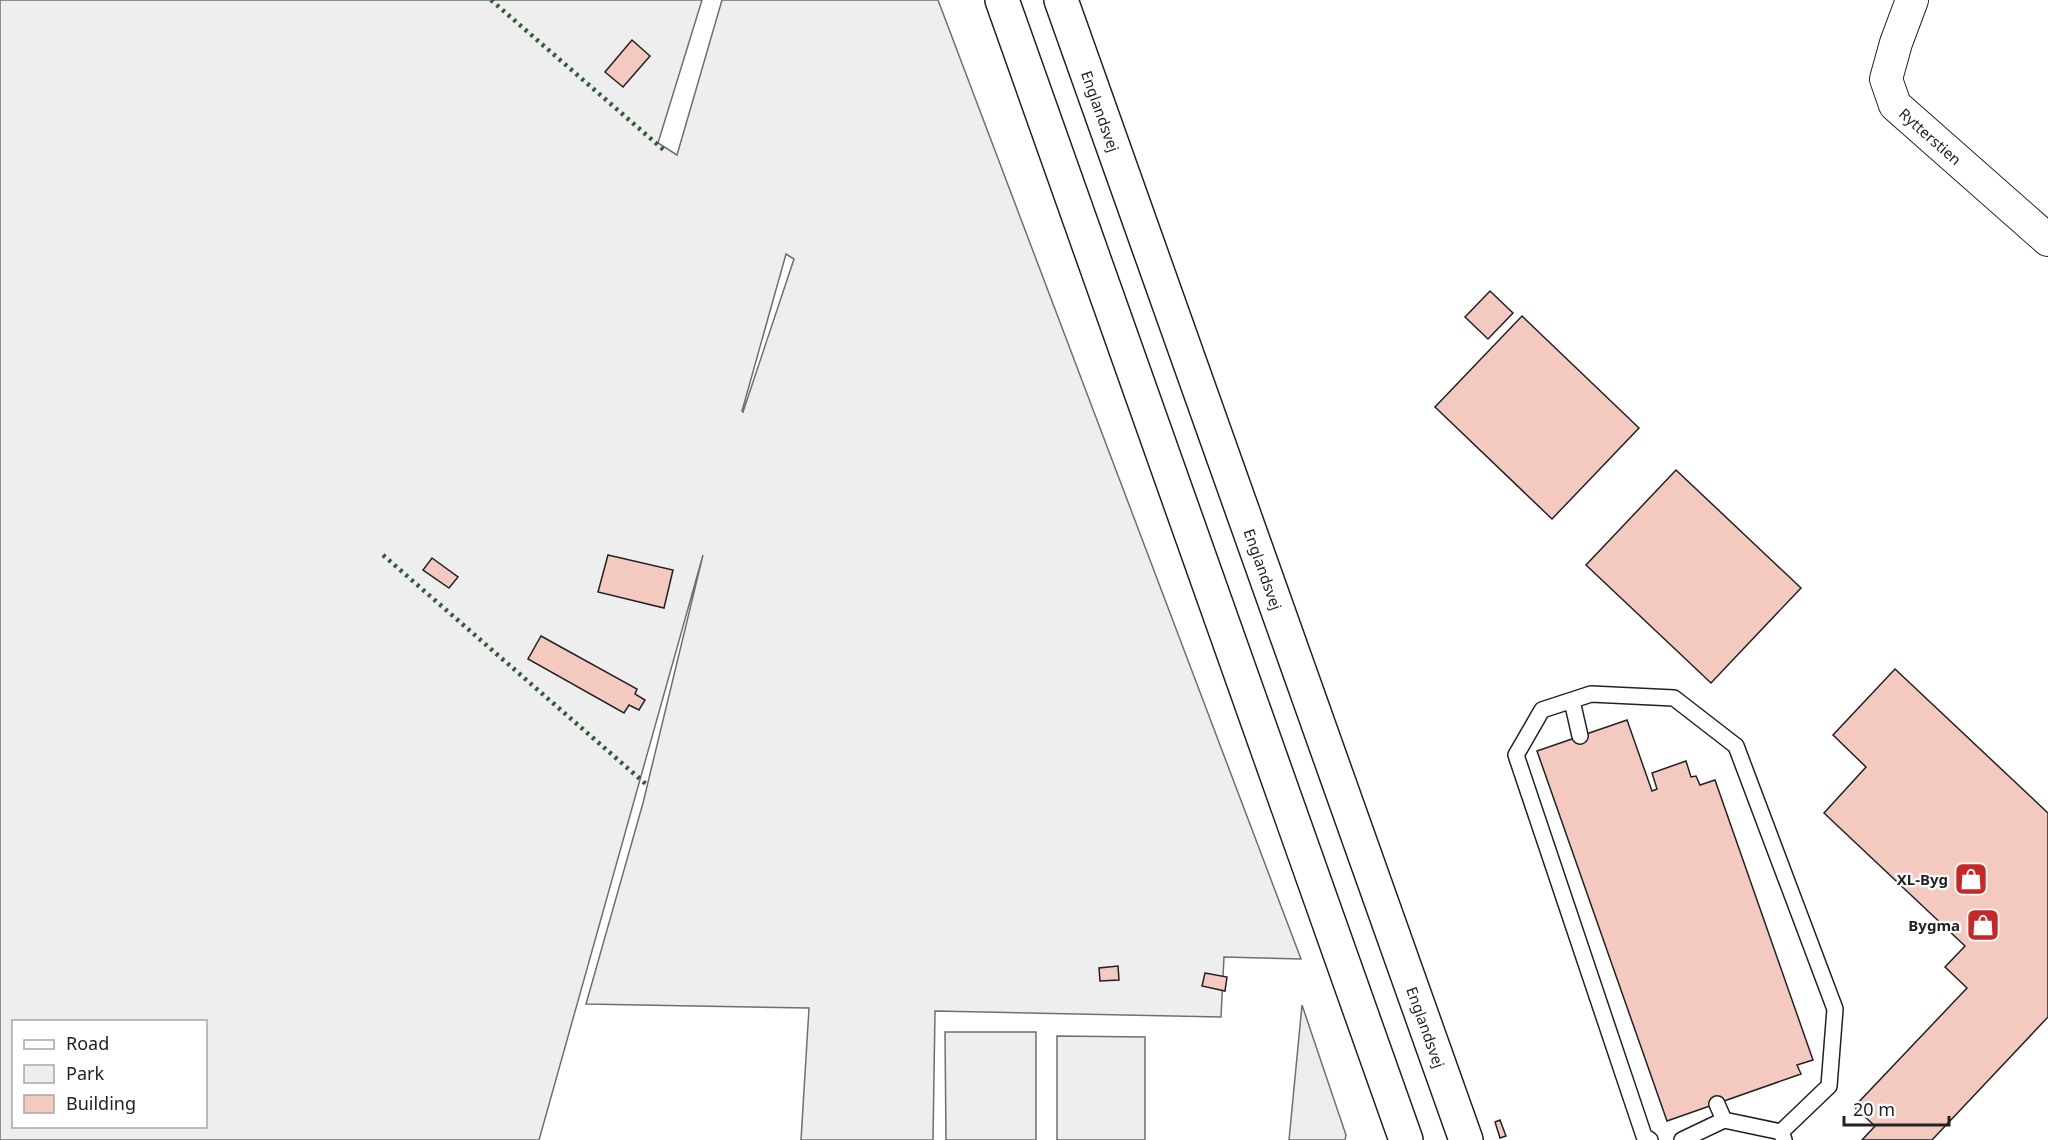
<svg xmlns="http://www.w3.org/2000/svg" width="2048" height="1140" viewBox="0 0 2048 1140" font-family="'Noto Sans',sans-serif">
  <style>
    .green { fill: #eee; stroke: #6f6f6f; stroke-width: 1.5; fill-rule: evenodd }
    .parking { fill: #ededed; stroke: #6f6f6f; stroke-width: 1.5 }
    .building { fill: #f3c9c0; stroke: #222; stroke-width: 1.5 }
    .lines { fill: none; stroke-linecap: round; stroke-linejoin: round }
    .service-casing { stroke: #222; stroke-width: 18 }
    .minor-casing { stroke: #222; stroke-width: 34 }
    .secondary-casing { stroke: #222; stroke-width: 36 }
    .service { stroke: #fff; stroke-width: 15 }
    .minor { stroke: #fff; stroke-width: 32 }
    .secondary { stroke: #fff; stroke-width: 33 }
    .hedge { stroke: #2f5e38; stroke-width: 4.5; stroke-dasharray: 3 4.5; stroke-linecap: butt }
    .labels { text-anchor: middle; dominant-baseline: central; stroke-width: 4.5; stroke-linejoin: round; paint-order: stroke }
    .street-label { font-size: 15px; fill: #222; stroke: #fff }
    .poi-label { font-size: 15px; font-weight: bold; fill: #222; stroke: #fff; text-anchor: end }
  </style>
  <rect width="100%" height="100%" fill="#fff"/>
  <path class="green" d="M0 0H702L658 143 677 155 722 0H938L1301 959 1224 957 1221 1017 935 1011 933 1140H801L809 1008 586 1004 643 803 703 555 539 1140H0ZM786 254 794 259 743 412 742 411ZM14 1022H206V1126H14Z
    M945 1032H1036V1140H946Z
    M1057 1036 1145 1037V1140H1057Z"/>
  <path class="parking" d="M1302 1005 1346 1135 1345 1140H1289Z"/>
  <path class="building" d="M632 40 650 56 623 87 605 72Z
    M1490 291 1513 313 1488 339 1465 317Z
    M1522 316 1639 428 1552 519 1435 407Z
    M1676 470 1801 588 1711 683 1586 565Z
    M608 555 673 570 664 608 598 592Z
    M432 558 458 577 449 588 423 570Z
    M541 636 637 689 635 694 645 700 639 710 629 705 624 713 528 659Z
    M1895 669 2048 813V1017L1932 1140H1862L1875 1126 1854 1107 1967 988 1945 967 1965 946 1824 813 1866 767 1833 735Z
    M1627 720 1652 791 1657 789 1652 773 1686 761 1691 777 1696 776 1700 785 1715 780 1813 1060 1797 1065 1801 1074 1667 1121 1537 751Z
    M1118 966 1119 980 1100 981 1099 968Z
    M1205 973 1227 977 1225 991 1202 986Z
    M1500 1120 1506 1136 1500 1138 1495 1122Z"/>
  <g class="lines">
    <defs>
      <path id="service" d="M1572 701 1580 736
        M1717 1104 1724 1120 1781 1132
        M1650 1140 1644 1136 1516 755 1542 710 1591 694 1674 698 1736 746 1835 1009 1829 1086 1781 1132 1784 1140
        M1682 1140 1724 1120"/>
      <g id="minor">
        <path id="s1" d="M1912 0 1896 43 1886 79 1895 105 2048 240"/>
      </g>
      <g id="secondary">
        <path d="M1002 0 1406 1140"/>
        <path id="s2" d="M1061 0 1466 1140"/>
      </g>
    </defs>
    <use href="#service" class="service-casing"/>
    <use href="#minor" class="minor-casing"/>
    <use href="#secondary" class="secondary-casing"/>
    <use href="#service" class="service"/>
    <use href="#minor" class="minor"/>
    <use href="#secondary" class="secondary"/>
    <path class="hedge" d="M491 0 665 151
      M383 555 647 785"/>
  </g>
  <defs>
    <symbol id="shop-square" viewBox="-11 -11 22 22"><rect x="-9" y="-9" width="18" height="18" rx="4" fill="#c62828" stroke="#fff"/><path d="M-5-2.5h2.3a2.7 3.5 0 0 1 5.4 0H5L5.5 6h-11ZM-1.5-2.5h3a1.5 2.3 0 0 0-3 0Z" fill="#fff"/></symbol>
  </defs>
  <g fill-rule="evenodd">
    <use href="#shop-square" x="1952" y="860" width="38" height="38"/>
    <use href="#shop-square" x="1964" y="906" width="38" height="38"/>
  </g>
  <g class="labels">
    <g class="street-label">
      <text stroke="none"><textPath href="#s2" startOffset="118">Englandsvej</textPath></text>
      <text stroke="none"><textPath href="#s1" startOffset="158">Rytterstien</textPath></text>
      <text stroke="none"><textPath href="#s2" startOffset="604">Englandsvej</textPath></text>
      <text stroke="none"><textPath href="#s2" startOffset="1090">Englandsvej</textPath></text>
    </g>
    <g class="poi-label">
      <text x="1948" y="879">XL-Byg</text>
      <text x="1960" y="925">Bygma</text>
    </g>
  </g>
  <rect x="12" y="1020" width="195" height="108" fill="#ffffff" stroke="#a7a7a7" stroke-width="1.5"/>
  <rect x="24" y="1040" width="30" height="9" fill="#ffffff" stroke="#a7a7a7" stroke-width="1.5"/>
  <text x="66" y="1050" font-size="18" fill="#222222">Road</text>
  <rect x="24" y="1065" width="30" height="18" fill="#eeeeee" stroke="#a7a7a7" stroke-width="1.5"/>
  <text x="66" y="1080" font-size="18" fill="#222222">Park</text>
  <rect x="24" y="1095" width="30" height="18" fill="#f3c9c0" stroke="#a7a7a7" stroke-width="1.5"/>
  <text x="66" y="1110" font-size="18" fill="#222222">Building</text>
  <path d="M1844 1116v9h105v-9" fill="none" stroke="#222222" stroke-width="3"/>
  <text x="1853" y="1116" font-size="18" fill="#222222" stroke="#ffffff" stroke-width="4.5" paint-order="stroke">20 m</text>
</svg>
